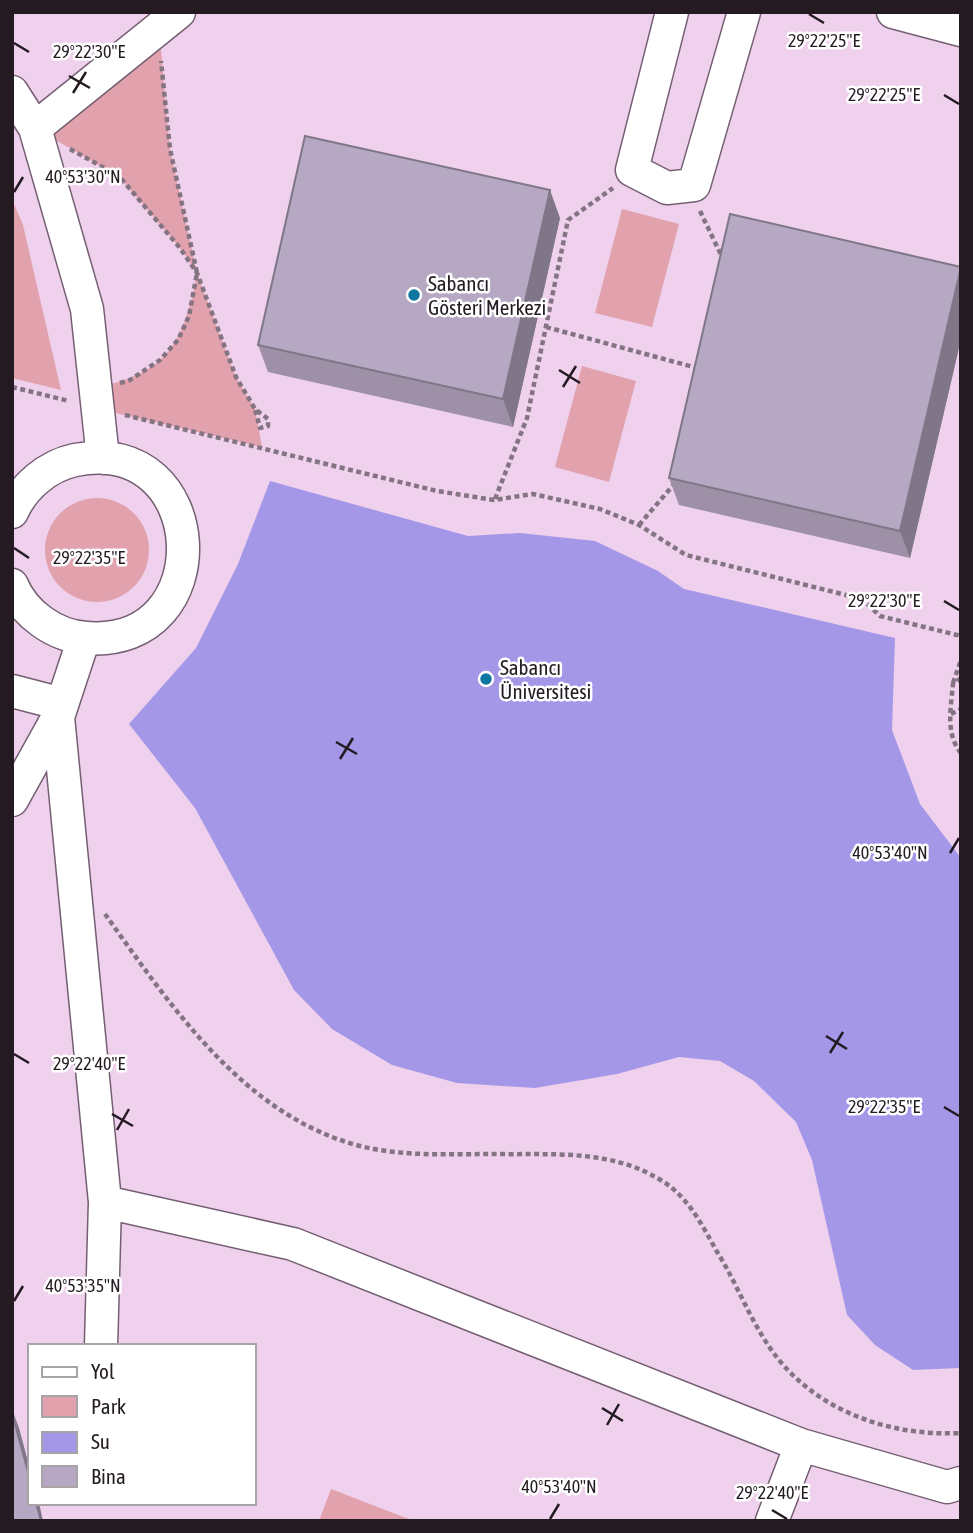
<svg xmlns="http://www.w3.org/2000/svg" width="973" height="1533" viewBox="0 0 973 1533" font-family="'Asap Condensed',sans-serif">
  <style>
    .built { fill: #efd1ed; fill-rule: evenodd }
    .green { fill: #e1a2ae }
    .water { fill: #a597e8 }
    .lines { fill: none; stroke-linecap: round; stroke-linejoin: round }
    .minor-casing { stroke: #745f72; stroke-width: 35 }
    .path { stroke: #847482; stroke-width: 4.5; stroke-dasharray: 5 3.5; stroke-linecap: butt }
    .minor { stroke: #fff; stroke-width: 32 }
    .wall { fill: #9d90a7 }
    .shaded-wall { fill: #7f7688 }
    .building { fill: #b6a8c2; stroke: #7f7688; stroke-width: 2 }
    .ticks { fill: none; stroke: #231a22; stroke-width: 2.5 }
    .poi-dot { fill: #0f76a2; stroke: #fff; stroke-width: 2.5 }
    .labels { text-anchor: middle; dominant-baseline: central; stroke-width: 5; stroke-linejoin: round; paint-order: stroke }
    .poi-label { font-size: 21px; fill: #231a22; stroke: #fff; text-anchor: start }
    .ticks-label { font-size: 18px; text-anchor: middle; fill: #231a22; stroke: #fff; stroke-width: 5; stroke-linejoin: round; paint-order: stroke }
  </style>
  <rect width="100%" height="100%" fill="#f8dff5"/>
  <path class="built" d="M12 12H961V1521H12ZM30 1346H254V1503H30Z"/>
  <path class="green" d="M159 28 170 149 197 273 236 377 255 409 262 447 98 409 96 388C169 372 184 342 197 273L180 248 119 177 35 128Z
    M12 199 23 225 61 390 12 378Z
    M622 209 679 224 652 327 595 313Z
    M582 366 636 381 609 482 555 467Z
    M45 550a52 52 0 1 1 104 0a52 52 0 1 1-104 0Z
    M331 1489 414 1521H319Z"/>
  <path class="water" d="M270 481 468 536 520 533 595 541 658 571 684 589 895 638 892 730 920 804 961 858V1368L913 1370 875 1345 847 1315 812 1160 796 1122 754 1081 720 1061 679 1057 617 1074 535 1088 457 1083 392 1065 332 1029 294 990 195 808 129 724 196 648 238 564Z"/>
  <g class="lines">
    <defs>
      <path id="minor" d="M672 12 632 170 667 188 694 185 744 12
        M893 12 961 30
        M12 92 35 128
        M103 458 87 309 35 128 179 12
        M12 512C23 487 47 466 75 460 212 433 222 649 86 638 55 636 24 614 12 585
        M12 691 62 704
        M58 717 105 1202 293 1244 801 1445 947 1487 961 1483
        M12 800 58 717 84 638
        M101 1346 105 1202
        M772 1521 801 1445"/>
    </defs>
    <use href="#minor" class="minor-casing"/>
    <path class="path" d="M70 149 119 176 180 248 197 273 236 377 255 409 268 419V426L260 428 255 409
      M700 211 722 257
      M546 327 697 368
      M120 383 130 380 160 360 178 340 189 316 197 273 170 149 161 61
      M12 387 69 401
      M125 415 437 491 494 500 533 494 600 509 639 525 686 555 862 599 880 616 961 636
      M495 499 527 418 568 220 613 188
      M639 525 675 483
      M961 678 953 684C951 707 945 734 961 753
      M953 683 961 660
      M951 714 961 709
      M105 914C171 1006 244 1116 360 1146 404 1157 451 1154 496 1154 552 1155 609 1149 659 1179 687 1195 701 1223 716 1250 735 1280 748 1315 768 1345 810 1409 887 1437 961 1433"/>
    <use href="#minor" class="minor"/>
  </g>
  <path class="wall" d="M560 218 513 427 268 372 258 345Z
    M961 267V339L910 558 679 505 669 478Z"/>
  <path class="shaded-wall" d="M550 190 560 218 513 427 503 399Z
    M961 269V339L910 558 900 531Z
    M12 1409 19 1428 30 1469V1479Z
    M36 1503H39L43 1521H41Z"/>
  <path class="building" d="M305 136 550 190 503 399 258 345Z
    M730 214 961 267 900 531 669 478Z
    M12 1413 30 1479V1503H36L41 1521H12Z"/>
  <path class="ticks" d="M809 14 824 23M14 43 29 52M69 76 90 88M73 93 86 72M944 95 959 104M14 192 23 177M559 370 580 383M563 387 576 366M14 548 29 558M944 601 959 610M336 742 357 754M340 759 353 738M950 853 959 838M826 1036 847 1049M830 1053 843 1032M14 1054 29 1063M944 1107 959 1116M112 1114 133 1126M117 1130 129 1109M14 1301 23 1286M602 1408 623 1421M607 1425 619 1404M772 1510 787 1519M550 1519 559 1504"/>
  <g class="poi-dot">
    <circle cx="414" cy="295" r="7"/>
    <circle cx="486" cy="679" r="7"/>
  </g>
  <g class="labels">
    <g class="poi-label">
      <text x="428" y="283">Sabancı<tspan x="428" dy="24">Gösteri Merkezi</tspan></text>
      <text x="500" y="667">Sabancı<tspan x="500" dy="24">Üniversitesi</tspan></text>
    </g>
  </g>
  <g class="ticks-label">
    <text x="824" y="47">29°22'25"E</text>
    <text x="89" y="58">29°22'30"E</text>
    <text x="884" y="101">29°22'25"E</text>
    <text x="83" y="183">40°53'30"N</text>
    <text x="89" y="564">29°22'35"E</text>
    <text x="884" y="607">29°22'30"E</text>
    <text x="890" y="859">40°53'40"N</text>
    <text x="89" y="1070">29°22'40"E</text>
    <text x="884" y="1113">29°22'35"E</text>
    <text x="83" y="1292">40°53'35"N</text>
    <text x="559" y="1493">40°53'40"N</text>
    <text x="772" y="1499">29°22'40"E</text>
  </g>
  <rect width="973" height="1533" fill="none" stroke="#231a22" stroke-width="28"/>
  <rect x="28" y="1344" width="228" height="161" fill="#ffffff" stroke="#a7a3a7" stroke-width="2"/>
  <rect x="42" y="1367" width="35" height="10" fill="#ffffff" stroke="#a7a3a7" stroke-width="2"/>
  <text x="91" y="1379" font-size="21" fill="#231a22">Yol</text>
  <rect x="42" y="1396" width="35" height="21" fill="#e1a2ae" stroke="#a7a3a7" stroke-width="2"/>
  <text x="91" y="1414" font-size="21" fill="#231a22">Park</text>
  <rect x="42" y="1432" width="35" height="21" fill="#a597e8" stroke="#a7a3a7" stroke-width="2"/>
  <text x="91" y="1449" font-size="21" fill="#231a22">Su</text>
  <rect x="42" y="1466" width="35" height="21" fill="#b6a8c2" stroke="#a7a3a7" stroke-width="2"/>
  <text x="91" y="1484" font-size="21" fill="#231a22">Bina</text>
</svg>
